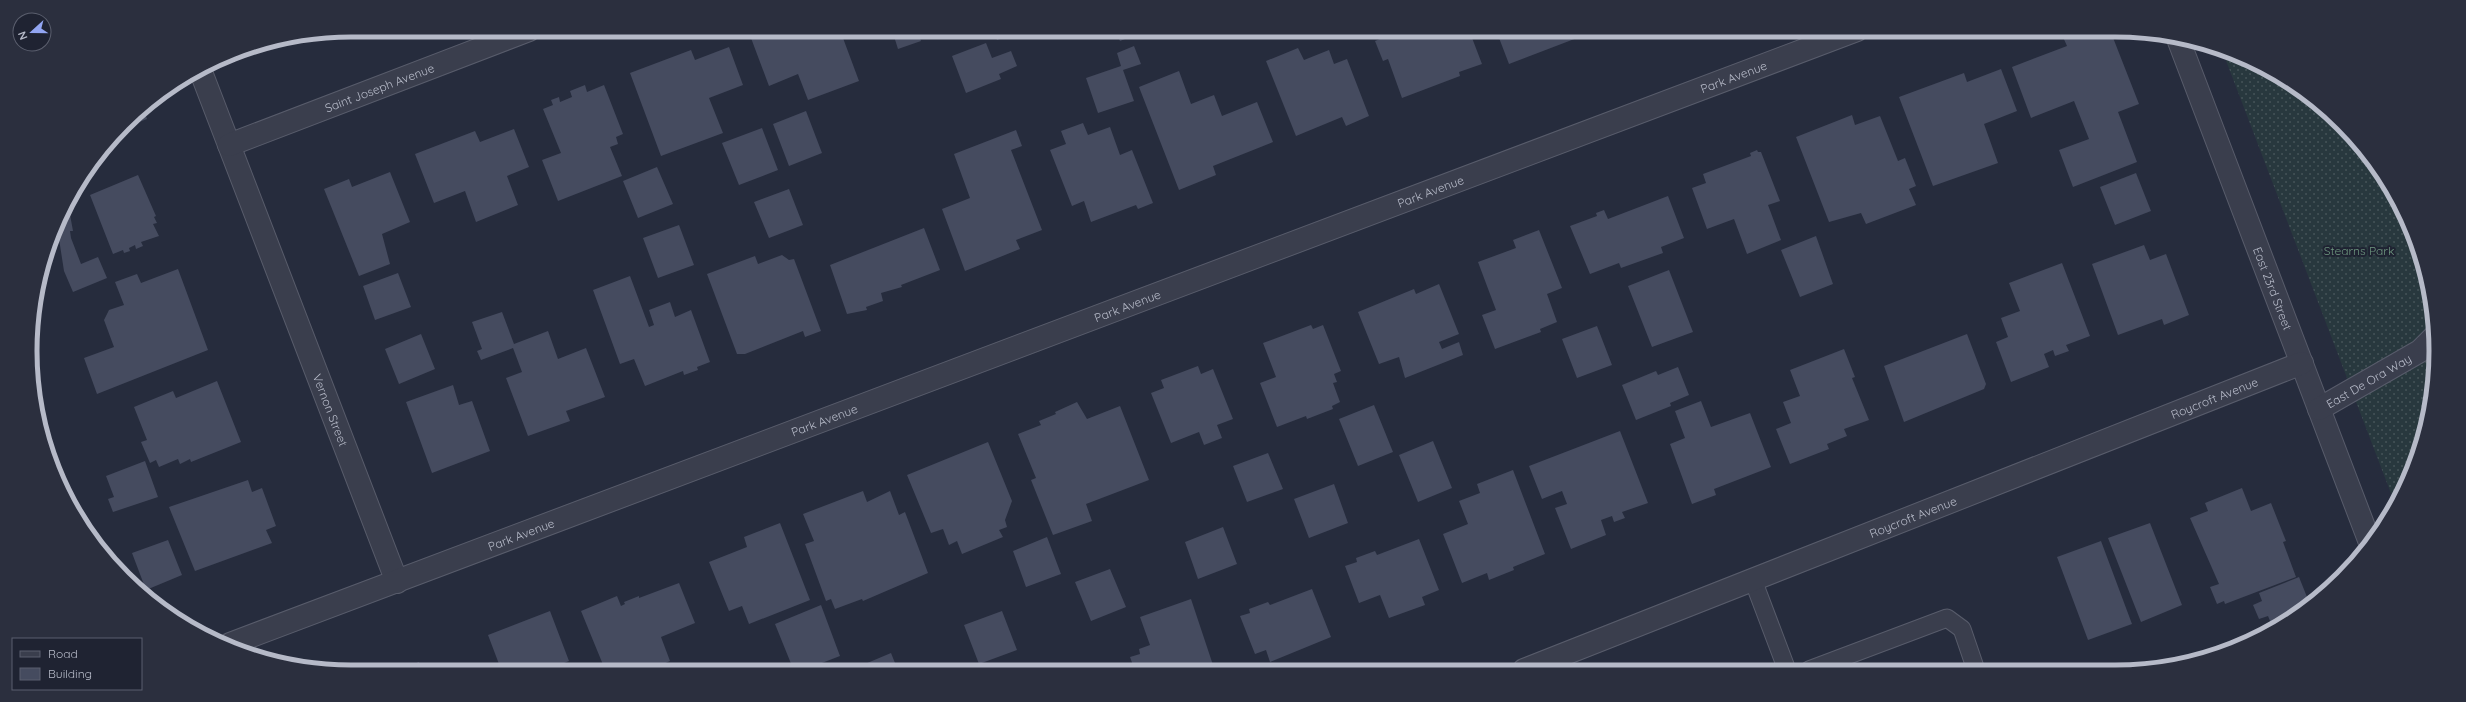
<svg xmlns="http://www.w3.org/2000/svg" width="2466" height="702" viewBox="0 0 2466 702" font-family="Quicksand,sans-serif">
  <style>
    .grass { fill: url(#grass-dots) }
    .building { fill: #454b5f }
    .lines { fill: none; stroke-linecap: round; stroke-linejoin: round }
    .service-casing { stroke: #585c6b; stroke-width: 19 }
    .minor-casing { stroke: #585c6b; stroke-width: 24 }
    .service { stroke: #3a3e4d; stroke-width: 17 }
    .minor { stroke: #3a3e4d; stroke-width: 22 }
    .labels { text-anchor: middle; dominant-baseline: central; stroke-width: 4; stroke-linejoin: round; paint-order: stroke }
    .street-label { font-size: 12px; fill: #b6bac8; stroke: #1f2332 }
    .park-label { font-size: 12px; fill: #6f9880; stroke: #1f2332 }
    .rim { fill: none; stroke: #b6bac8; stroke-width: 5 }
  </style>
  <defs>
    <pattern id="grass-dots" width="8" height="8" patternUnits="userSpaceOnUse"><rect width="8" height="8" fill="#28383e"/><path d="M2 2h.1M6 6h.1" fill="none" stroke="#455358" stroke-width="1.8" stroke-linecap="round"/></pattern>
  </defs>
  <rect width="100%" height="100%" fill="#262c3d"/>
  <path class="grass" d="M2222 50C2298 73 2361 134 2398 202 2402 211 2408 220 2412 229 2426 268 2435 309 2436 350 2437 400 2419 447 2403 493L2395 504Z"/>
  <path class="building" d="M748 30H840L859 81 808 100 798 74 769 86Z
    M892 30H917L921 41 898 49Z
    M993 30H1024L997 40Z
    M1115 30H1148L1120 41Z
    M1391 30H1469L1482 64 1459 72 1460 76 1402 98 1388 59 1383 61 1375 41 1380 39 1379 35Z
    M1496 30H1575L1577 38 1509 64Z
    M2080 30H2085L2088 38 2110 30 2139 104 2118 112 2137 162 2073 187 2059 150 2089 139 2074 101 2031 118 2012 67 2067 46 2063 37Z
    M986 43 992 58 1011 51 1017 66 999 74 1001 79 966 93 952 56Z
    M1134 46 1141 64 1123 70 1134 101 1098 113 1086 78 1121 66 1117 53Z
    M729 47 743 85 709 98 723 133 661 156 630 73 691 50 695 60Z
    M1298 48 1304 60 1329 50 1334 64 1347 59 1369 116 1346 126 1342 117 1296 136 1266 61Z
    M2001 69 2017 111 1984 124 1998 163 1933 186 1899 97 1964 73 1967 82Z
    M1179 71 1191 104 1214 95 1222 116 1257 102 1273 142 1213 166 1216 175 1179 190 1139 87Z
    M585 85 587 92 604 85 623 134 616 137 618 144 610 147 622 176 558 201 542 160 561 153 543 109 553 105 551 100 559 97 560 102 572 97 570 91Z
    M143 107 147 119 121 129 139 110Z
    M806 111 822 153 789 166 773 124Z
    M1852 115 1855 125 1880 116 1898 161 1905 158 1916 186 1909 189 1916 205 1866 224 1861 213 1829 222 1796 137Z
    M1083 123 1088 135 1110 127 1120 155 1132 150 1153 203 1138 209 1136 205 1091 222 1084 201 1072 206 1050 150 1066 144 1061 131Z
    M762 128 778 170 739 185 722 143Z
    M514 129 529 167 507 176 518 205 476 222 465 191 434 203 415 154 475 131 480 142Z
    M1016 130 1022 146 1011 150 1042 230 1016 240 1020 249 965 271 942 209 970 198 954 154Z
    M1757 150 1758 152H1761L1780 201 1768 205 1781 240 1747 254 1734 219 1707 229 1692 188 1706 183 1703 174 1751 156 1750 153Z
    M657 167 673 204 638 218 623 181Z
    M390 172 410 222 382 234 390 264 359 276 324 189 349 179 352 187Z
    M2136 173 2151 211 2115 225 2100 187Z
    M138 175 156 216 154 217 157 223 153 224 159 236 141 242 143 246 136 249 135 245 129 248 130 251 124 253 123 250 113 254 90 195Z
    M789 189 803 225 769 238 754 202Z
    M1668 196 1684 238 1661 247 1663 253 1621 268 1619 263 1590 274 1570 226 1597 216 1596 213 1604 210 1608 219Z
    M69 209 73 231H70L71 238 81 264 98 257 107 278 73 292 64 271 57 226 63 210Z
    M679 225 694 265 658 278 643 238Z
    M924 228 940 270 901 285 902 287 881 293 883 301 866 307 867 310 847 314 830 265Z
    M1539 230 1562 288 1547 294 1557 322 1540 329 1541 332 1495 349 1482 315 1496 310 1478 262 1516 248 1513 240Z
    M1816 236 1833 284 1800 297 1781 250Z
    M2144 245 2150 260 2166 254 2189 315 2164 325 2162 319 2118 335 2092 264Z
    M782 255 789 260 794 259 821 331 805 337 803 331 745 354H737L707 274 755 256 758 264Z
    M2062 263 2090 336 2066 345 2069 351 2055 356 2053 350 2044 354 2049 367 2011 382 1996 342 2008 337 2001 318 2020 311 2009 283Z
    M178 269 208 350 97 394 84 358 114 347 104 320 109 310 124 305 115 282 137 274 141 283Z
    M1669 270 1693 332 1652 347 1628 286Z
    M398 273 411 307 375 320 363 286Z
    M630 276 649 327 654 325 649 310 670 302 675 317 691 310 710 362 697 367 698 370 684 375 683 371 645 386 634 359 620 364 593 290Z
    M1439 284 1459 334 1439 342 1442 349 1459 342 1463 355 1405 378 1399 357 1379 364 1358 312 1414 289 1416 294Z
    M502 312 514 344 548 331 558 359 586 348 605 397 566 411 570 421 528 436 506 378 522 372 513 348 481 360 477 351 482 349 472 322Z
    M1311 325 1313 329 1323 325 1341 371 1334 374 1337 382 1333 383 1340 402 1332 406 1333 409 1307 419 1306 416 1277 427 1260 383 1276 377 1263 343Z
    M1597 326 1612 365 1577 378 1562 339Z
    M421 334 435 369 399 384 385 349Z
    M1967 334 1986 384 1984 389 1904 422 1884 366Z
    M1844 349 1855 377 1852 378 1869 420 1844 429 1847 436 1827 444 1829 449 1790 464 1776 429 1791 423 1783 402 1800 396 1790 370Z
    M1198 366 1201 374 1213 369 1233 419 1217 425 1222 438 1204 445 1199 432 1171 443 1151 393 1164 388 1161 380Z
    M1678 367 1689 395 1670 403 1671 406 1636 420 1622 385 1656 371 1658 375Z
    M217 381 241 442 191 462 190 459 180 464 178 459 159 467 156 460 150 463 141 442 147 440 134 407 173 391 176 398Z
    M453 385 459 405 472 401 490 451 432 473 406 402Z
    M1701 401 1711 427 1750 413 1771 467 1714 489 1716 495 1692 504 1670 444 1685 438 1675 411Z
    M1077 402 1087 419 1120 406 1149 480 1086 504 1092 521 1053 535 1031 480 1036 478 1018 434 1041 425 1039 421 1056 414 1055 412Z
    M1374 405 1393 452 1358 466 1339 419Z
    M1620 431 1648 503 1622 512 1625 518 1614 522 1612 516 1601 520 1606 535 1571 549 1555 508 1567 504 1562 491 1542 499 1529 466Z
    M1433 441 1452 488 1418 502 1399 455Z
    M988 442 1012 501 1005 520 1007 527 999 530 1003 537 962 554 957 541 949 545 943 529 931 533 907 475Z
    M1268 453 1283 489 1247 502 1233 466Z
    M145 461 158 497 113 512 108 499 114 497 106 476Z
    M1513 470 1545 554 1513 567 1514 570 1489 580 1487 573 1462 583 1443 534 1468 524 1459 501 1480 493 1477 484Z
    M248 480 252 492 262 488 276 526 266 530 272 543 195 571 169 507Z
    M1334 484 1348 523 1309 538 1294 499Z
    M2242 488 2251 511 2271 503 2286 541 2283 542 2296 577 2225 604 2224 601 2217 604 2210 587 2219 584 2190 518 2208 511 2205 503Z
    M863 491 867 502 890 491 899 515 905 512 928 573 863 601 862 599 835 609 831 599 826 601 805 544 814 541 803 514Z
    M780 523 810 600 749 624 742 606 729 611 709 562 747 547 744 537Z
    M2150 523 2182 605 2141 622 2108 538Z
    M1223 527 1237 564 1198 579 1185 542Z
    M1047 537 1061 574 1026 587 1013 551Z
    M1419 539 1439 590 1422 597 1425 605 1389 618 1380 595 1359 603 1345 566 1357 562 1356 558 1375 551 1377 555Z
    M168 540 182 575 146 590 132 553Z
    M2101 541 2132 624 2088 640 2057 557Z
    M1110 569 1126 607 1091 621 1075 582Z
    M2299 577 2309 602 2273 628 2268 616 2259 619 2253 605 2262 601 2259 593Z
    M679 583 695 623 661 637 670 661 645 672H606L581 611 617 596 621 606 625 604 624 602 639 596V598Z
    M1312 589 1331 637 1270 662 1266 650 1255 654 1240 616 1250 613 1249 609 1268 602 1270 605Z
    M1191 599 1215 671H1135L1130 657 1140 654 1139 649 1150 645 1140 617Z
    M821 605 840 656 801 671H794L775 624Z
    M550 611 569 661 542 672H502L488 635Z
    M1002 611 1017 650 979 664 964 625Z
    M891 653 897 668 902 666 904 671H854L853 669Z
    M419 662 422 672H393Z
    M447 663 450 672H423Z"/>
  <g class="lines">
    <defs>
      <path id="service" d="M1753 580 1787 670
        M1809 670 1947 618 1962 629 1976 670"/>
      <g id="minor">
        <path id="s1" d="M2177 36 2369 540"/>
        <path id="s2" d="M201 72 397 582"/>
        <path id="s3" d="M229 145 529 30"/>
        <path id="s4" d="M2319 409 2420 351 2435 336"/>
        <path id="s5" d="M230 644 1857 30"/>
        <path id="s6" d="M1524 670 2302 363"/>
      </g>
    </defs>
    <use href="#service" class="service-casing"/>
    <use href="#minor" class="minor-casing"/>
    <use href="#service" class="service"/>
    <use href="#minor" class="minor"/>
  </g>
  <g class="labels">
    <g class="street-label">
      <text stroke="none"><textPath href="#s5" startOffset="1607">Park Avenue</textPath></text>
      <text stroke="none"><textPath href="#s3" startOffset="161">Saint Joseph Avenue</textPath></text>
      <text stroke="none"><textPath href="#s5" startOffset="1283">Park Avenue</textPath></text>
      <text stroke="none"><textPath href="#s1" startOffset="270">East 23rd Street</textPath></text>
      <text stroke="none"><textPath href="#s5" startOffset="959">Park Avenue</textPath></text>
      <text stroke="none"><textPath href="#s4" startOffset="57">East De Ora Way</textPath></text>
      <text stroke="none"><textPath href="#s6" startOffset="742">Roycroft Avenue</textPath></text>
      <text stroke="none"><textPath href="#s2" startOffset="362">Vernon Street</textPath></text>
      <text stroke="none"><textPath href="#s5" startOffset="635">Park Avenue</textPath></text>
      <text stroke="none"><textPath href="#s6" startOffset="418">Roycroft Avenue</textPath></text>
      <text stroke="none"><textPath href="#s5" startOffset="311">Park Avenue</textPath></text>
    </g>
    <g class="park-label">
      <text x="2359" y="250">Stearns Park</text>
    </g>
  </g>
  <path d="M0 0H2466V702H0ZM351 37H2115A314 314 0 0 1 2429 351V351A314 314 0 0 1 2115 665H351A314 314 0 0 1 37 351V351A314 314 0 0 1 351 37Z" fill="#2b2f3e" fill-rule="evenodd"/>
  <path class="rim" d="M351 37H2115A314 314 0 0 1 2429 351V351A314 314 0 0 1 2115 665H351A314 314 0 0 1 37 351V351A314 314 0 0 1 351 37Z"/>
  <rect x="12" y="638" width="130" height="52" fill="#1f2332" stroke="#5b5f6e"/>
  <rect x="20" y="651" width="20" height="6" fill="#3a3e4d" stroke="#5b5f6e"/>
  <text x="48" y="658" font-size="12" fill="#b6bac8">Road</text>
  <rect x="20" y="668" width="20" height="12" fill="#454b5f" stroke="#5b5f6e"/>
  <text x="48" y="678" font-size="12" fill="#b6bac8">Building</text>
  <g transform="translate(32 32) rotate(249)"><circle r="19" fill="#1f2332" stroke="#5b5f6e"/>
  <path d="M0-3L7 15L0 10L-7 15Z" fill="#92a5f2"/>
  <text y="-6" font-size="11" font-weight="bold" text-anchor="middle" fill="#b6bac8">N</text>
  </g>
</svg>
